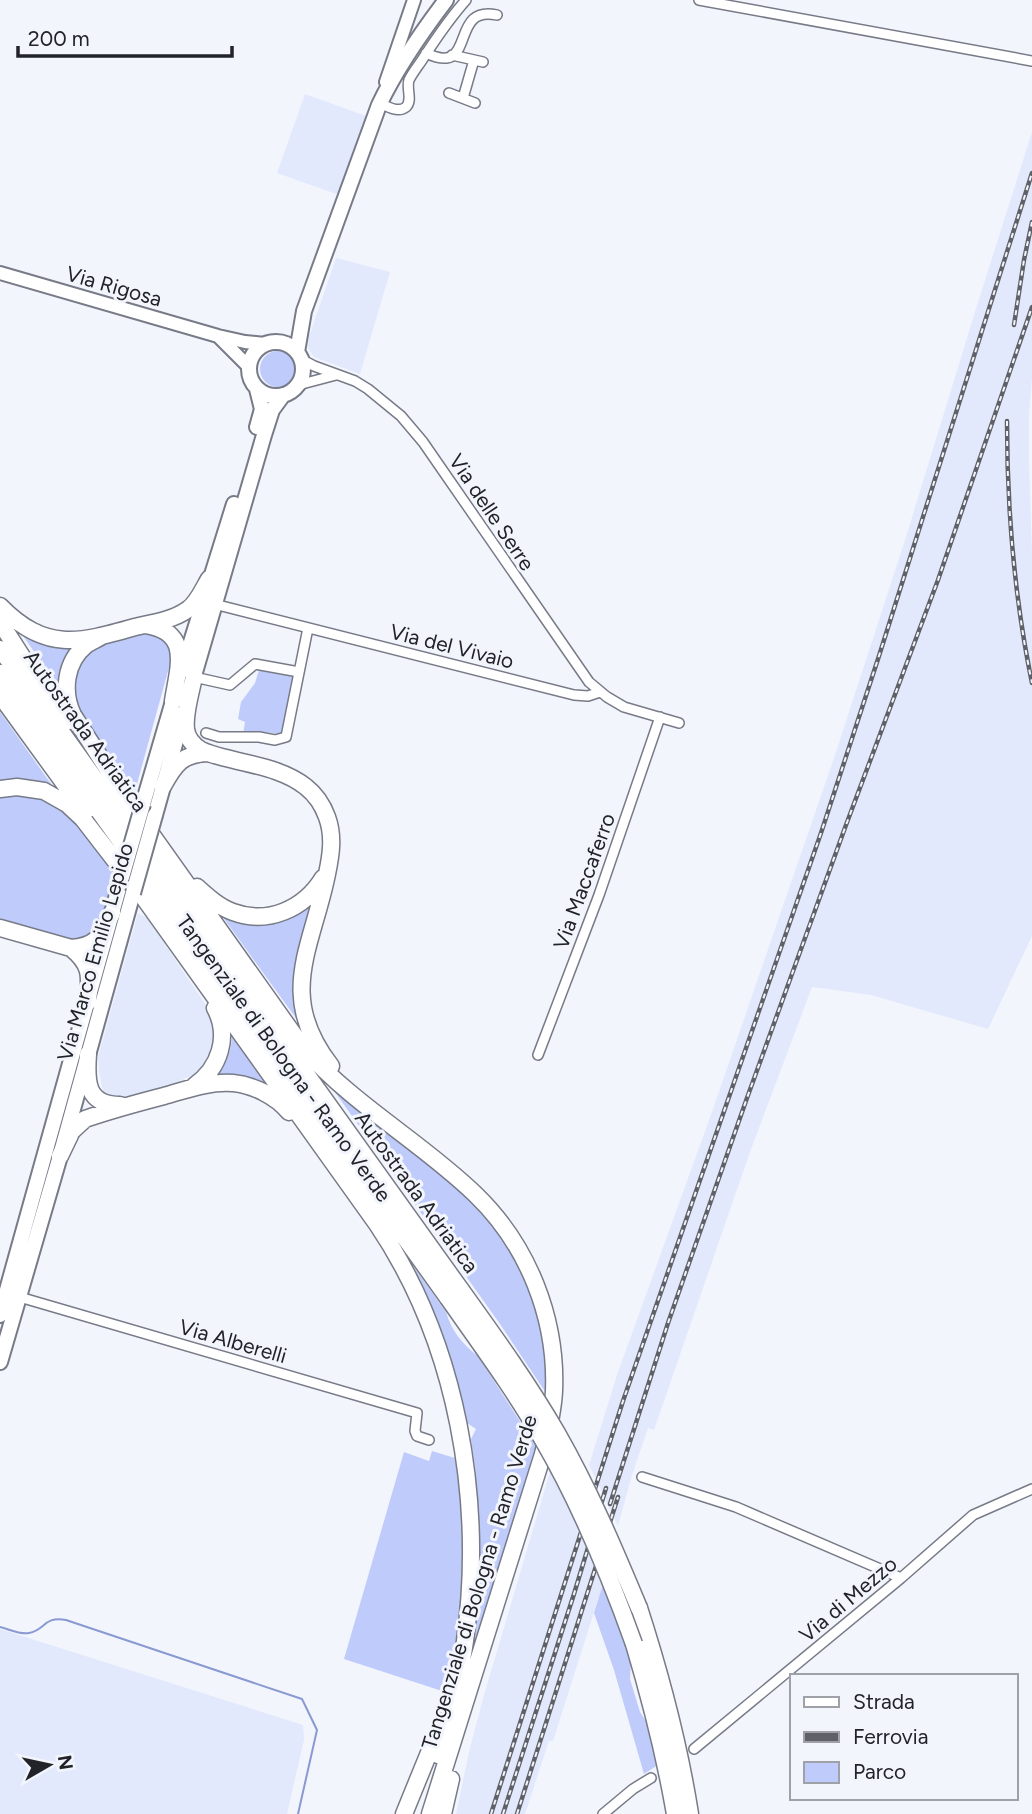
<svg xmlns="http://www.w3.org/2000/svg" width="1032" height="1814" viewBox="0 0 1032 1814" font-family="Figtree,sans-serif">
  <style>
    .built { fill: #e2e9fd }
    .green { fill: #bfccfb }
    .lines { fill: none; stroke-linecap: round; stroke-linejoin: round }
    .stream { stroke: #8999d2; stroke-width: 2 }
    .minor-casing { stroke: #777b87; stroke-width: 12 }
    .secondary-casing { stroke: #777b87; stroke-width: 16 }
    .primary-casing { stroke: #777b87; stroke-width: 18 }
    .motorway-casing { stroke: #777b87; stroke-width: 19 }
    .minor { stroke: #fff; stroke-width: 9 }
    .secondary { stroke: #fff; stroke-width: 12 }
    .primary { stroke: #fff; stroke-width: 14 }
    .motorway { stroke: #fff; stroke-width: 16 }
    .rail-casing { stroke: #5f6167; stroke-width: 4.5 }
    .rail { stroke: #f3f5fd; stroke-width: 2; stroke-dasharray: 5; stroke-linecap: butt }
    .primary-bridge-casing { stroke: #777b87; stroke-width: 18; stroke-linecap: butt }
    .motorway-bridge-casing { stroke: #777b87; stroke-width: 19; stroke-linecap: butt }
    .primary-bridge { stroke: #fff; stroke-width: 14 }
    .motorway-bridge { stroke: #fff; stroke-width: 16 }
    .labels { text-anchor: middle; dominant-baseline: central; stroke-width: 6; stroke-linejoin: round; paint-order: stroke }
    .street-label { font-size: 21px; fill: #212328; stroke: #f3f5fd }
  </style>
  <rect width="100%" height="100%" fill="#f3f5fd"/>
  <path class="built" d="M305 94 366 116 339 195 277 173Z
    M1032 132V378L1029 415V459L1032 554V936L988 1029 871 995 812 987 750 1152 654 1430 648 1428 632 1475 618 1526 589 1465 617 1375 713 1109 834 758 906 537 974 315Z
    M336 258 390 272 360 374 314 357 308 348 309 337Z
    M138 913 147 918 210 1011 214 1023 215 1035 212 1050 205 1063 197 1073 169 1086 126 1098H118L103 1091 99 1071 98 1057Z
    M550 1472 574 1519 603 1584 553 1741H549L525 1814H456L469 1752 484 1695Z
    M0 1629 303 1725 304 1740 287 1814H0Z"/>
  <path class="green" d="M260 369a18 18 0 1 1 36 0a18 18 0 1 1-36 0Z
    M19 630 83 643 60 683 57 684 55 682Z
    M153 630 166 638 173 653 134 795 77 710 72 695 74 675 84 656 98 645Z
    M259 670 294 677 283 734 264 732 243 734 245 722 238 719 241 702 255 683Z
    M0 712 54 788C35 779 20 779 0 783Z
    M17 793 49 800 71 816 95 847 116 868 105 910 93 938 70 941 0 922V796Z
    M317 896 303 951 306 1032 217 909 235 916Z
    M235 1036 268 1085C250 1076 234 1077 214 1078 225 1066 231 1053 232 1037Z
    M334 1086 472 1197 516 1251 544 1318 550 1399 500 1324 332 1088Z
    M404 1253 446 1312C451 1330 463 1345 478 1356L539 1451 458 1708 476 1511V1474L471 1439 476 1429 464 1421 403 1254Z
    M432 1451 455 1458C461 1500 466 1544 464 1586 461 1623 453 1657 445 1692L344 1659 404 1452 429 1461Z
    M603 1584 631 1663 630 1679 640 1712 649 1726 658 1765 644 1774 614 1670 594 1613Z"/>
  <g class="lines">
    <path class="stream" d="M0 1627C9 1629 20 1635 29 1633 46 1630 43 1616 66 1620L302 1699 317 1730 298 1814"/>
    <defs>
      <path id="minor" d="M699 0 1032 61
        M426 53C478 78 448 4 497 15
        M452 55 483 62
        M449 93 475 103
        M463 98 474 60
        M386 106C392 109 400 112 406 107 413 100 406 89 409 80 413 72 419 65 424 57 437 37 450 18 466 0
        M301 359 314 366 355 381 368 389 401 416 423 442 589 682 607 697 624 707 679 723
        M298 385 336 375
        M214 604 574 695 588 696 600 692
        M194 677 230 685 255 664 299 672
        M206 733 219 737H259L275 740 286 737 308 628
        M538 1055 599 895 660 717
        M16 1296 417 1413 415 1431 417 1436 429 1440
        M642 1477 736 1507 901 1578
        M694 1749 901 1578 973 1515 1032 1489
        M603 1814 633 1789 651 1778"/>
      <path id="secondary" d="M386 82 414 0
        M0 273 218 336 245 342 265 344
        M218 336 248 366"/>
      <path id="primary" d="M249 369a27 27 0 1 1 54 0a27 27 0 1 1-54 0Z
        M297 352 304 311 379 105C397 67 421 33 446 0
        M257 389 262 409 257 427
        M182 671 234 504
        M191 686 264 435 272 410 283 395
        M143 804 176 691
        M155 815 184 712
        M0 1315 122 877
        M0 1362 60 1156 133 893"/>
      <path id="motorway" d="M0 606C45 652 79 643 135 627 152 623 173 620 187 610 197 604 203 589 209 579
        M0 622 23 658 69 721
        M146 625C192 632 178 668 173 701
        M102 636C97 639 91 642 86 645 65 662 62 692 73 715L132 807 304 1049C355 1106 421 1142 475 1194 528 1245 557 1318 554 1391 553 1412 548 1433 543 1454L430 1814
        M0 649 32 691 461 1290
        M0 673 448 1298
        M194 677C191 692 184 714 186 729 187 738 193 745 201 750 209 754 218 756 226 758 252 765 284 769 306 787 315 794 323 806 327 817 334 836 331 855 327 874 312 948 276 996 331 1066
        M0 695 85 812
        M163 786C175 764 182 754 208 753
        M0 789 17 787 44 791 67 804 83 819 144 898 377 1224C458 1344 484 1500 465 1641 460 1679 449 1718 438 1755
        M197 887C208 897 219 907 233 912 268 925 304 909 323 878
        M0 928 71 948C98 946 101 935 112 913
        M71 948C92 965 90 976 88 1002
        M88 1054C86 1081 86 1105 120 1105
        M194 1086C220 1068 230 1036 215 1008
        M60 1156 72 1131 85 1119C111 1110 137 1103 164 1096 185 1090 210 1081 233 1083 253 1085 276 1096 289 1112
        M639 1608C661 1676 679 1744 690 1814
        M634 1644C651 1701 665 1756 675 1814
        M404 1814 435 1738
        M443 1814 451 1779"/>
    </defs>
    <use href="#minor" class="minor-casing"/>
    <use href="#secondary" class="secondary-casing"/>
    <use href="#primary" class="primary-casing"/>
    <use href="#motorway" class="motorway-casing"/>
    <use href="#minor" class="minor"/>
    <use href="#secondary" class="secondary"/>
    <use href="#primary" class="primary"/>
    <use href="#motorway" class="motorway"/>
    <defs>
      <path id="rail" d="M1014 325 1024 260 1032 222
        M1007 421C1007 509 1014 596 1032 683
        M610 1504 668 1323 747 1098 846 825 938 580 1032 307
        M491 1814 623 1401 821 833 878 659 1032 173
        M503 1814 574 1594 606 1488
        M517 1814 618 1497"/>
    </defs>
    <use href="#rail" class="rail-casing"/>
    <use href="#rail" class="rail"/>
    <defs>
      <path id="primary-bridge" d="M122 877 143 804
        M133 893 155 815"/>
      <path id="motorway-bridge" d="M461 1290C494 1336 528 1383 557 1433 589 1489 614 1548 639 1608
        M448 1298C481 1345 515 1391 543 1440 581 1505 609 1574 634 1644"/>
    </defs>
    <use href="#primary-bridge" class="primary-bridge-casing"/>
    <use href="#motorway-bridge" class="motorway-bridge-casing"/>
    <use href="#primary-bridge" class="primary-bridge"/>
    <use href="#motorway-bridge" class="motorway-bridge"/>
  </g>
  <g class="labels">
    <g class="street-label">
      <text transform="translate(114 286) rotate(16)">Via Rigosa</text>
      <text transform="translate(492 512) rotate(56)">Via delle Serre</text>
      <text transform="translate(452 646) rotate(14)">Via del Vivaio</text>
      <text transform="translate(86 731) rotate(54)">Autostrada Adriatica</text>
      <text transform="translate(584 881) rotate(-70)">Via Maccaferro</text>
      <text transform="translate(95 952) rotate(-74)">Via Marco Emilio Lepido</text>
      <text transform="translate(284 1058) rotate(54)">Tangenziale di Bologna - Ramo Verde</text>
      <text transform="translate(417 1192) rotate(54)">Autostrada Adriatica</text>
      <text transform="translate(233 1341) rotate(16)">Via Alberelli</text>
      <text transform="translate(479 1582) rotate(-73)">Tangenziale di Bologna - Ramo Verde</text>
      <text transform="translate(848 1599) rotate(-40)">Via di Mezzo</text>
    </g>
  </g>
  <rect x="790" y="1674" width="228" height="126" fill="#f3f5fd" stroke="#9fa1a8" stroke-width="2"/>
  <rect x="804" y="1697" width="35" height="10" fill="#ffffff" stroke="#9fa1a8" stroke-width="2"/>
  <text x="853" y="1709" font-size="21" fill="#212328">Strada</text>
  <rect x="804" y="1732" width="35" height="10" fill="#5f6167" stroke="#9fa1a8" stroke-width="2"/>
  <text x="853" y="1744" font-size="21" fill="#212328">Ferrovia</text>
  <rect x="804" y="1762" width="35" height="21" fill="#bfccfb" stroke="#9fa1a8" stroke-width="2"/>
  <text x="853" y="1779" font-size="21" fill="#212328">Parco</text>
  <g transform="translate(49 1765) rotate(81)" stroke="#f3f5fd" stroke-width="5" paint-order="stroke">
  <path d="M0-5L12 26L0 18L-12 26Z" fill="#212328"/>
  <text y="-10" font-size="19" font-weight="bold" text-anchor="middle" fill="#212328">N</text>
  </g>
  <path d="M18 46v10h214v-10" fill="none" stroke="#212328" stroke-width="3.5"/>
  <text x="28" y="46" font-size="21" fill="#212328" stroke="#f3f5fd" stroke-width="5" paint-order="stroke">200 m</text>
</svg>
